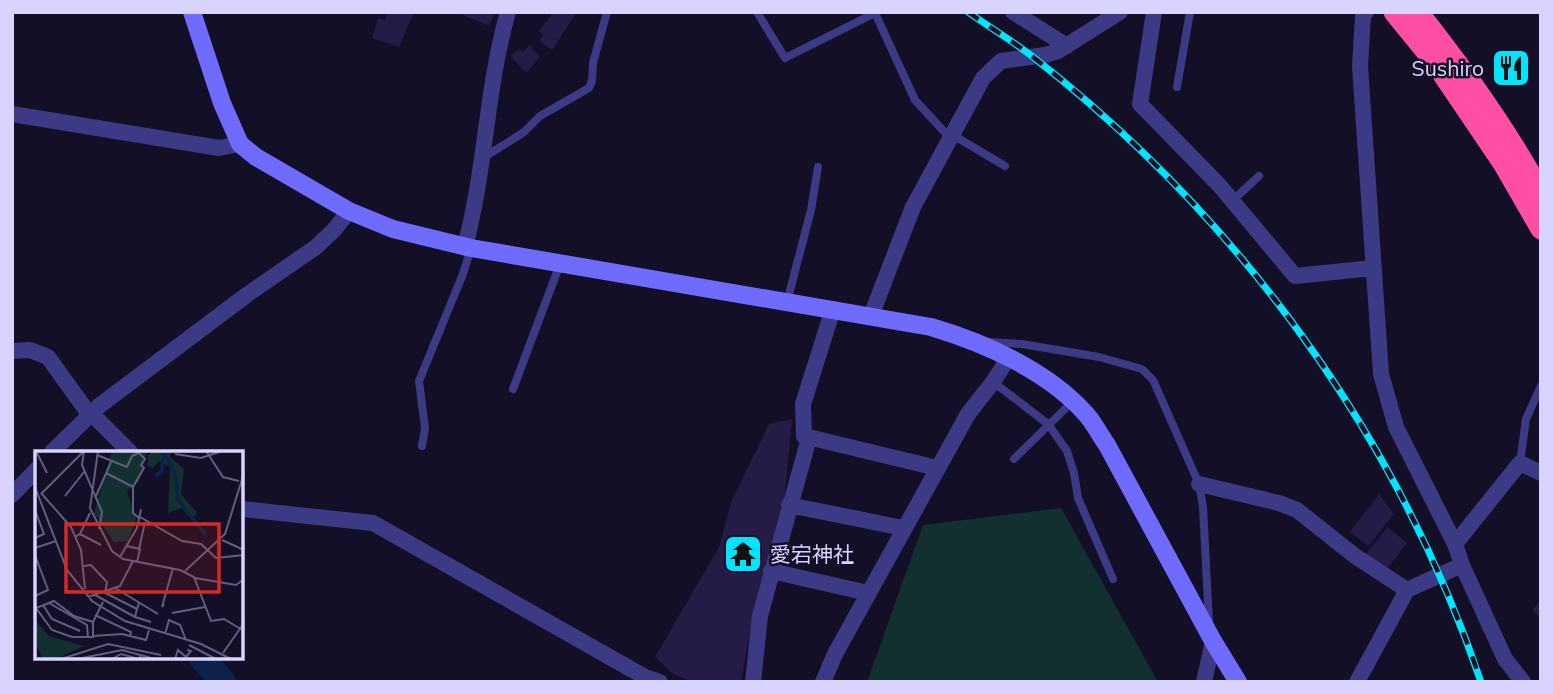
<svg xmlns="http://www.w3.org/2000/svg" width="1553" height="694" viewBox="0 0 1553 694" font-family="Mulish,'Noto Sans JP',sans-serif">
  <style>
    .green { fill: #12302f }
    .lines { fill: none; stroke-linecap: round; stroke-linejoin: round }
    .river { stroke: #0c2248; stroke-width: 26 }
    .building { fill: #241b47 }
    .lane { stroke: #3d3a85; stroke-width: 8 }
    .street { stroke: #3d3a85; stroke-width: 16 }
    .secondary { stroke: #6f6bff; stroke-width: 18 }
    .highway { stroke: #ff4fa3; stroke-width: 21 }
    .rail-casing { stroke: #00e5ff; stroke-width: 7 }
    .rail { stroke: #130f26; stroke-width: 4.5; stroke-dasharray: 13; stroke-linecap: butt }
    .labels { text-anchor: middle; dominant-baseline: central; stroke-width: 5; stroke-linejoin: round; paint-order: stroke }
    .poi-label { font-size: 21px; fill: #d9d4ff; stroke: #130f26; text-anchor: end }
    .inset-river { fill: none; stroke: #0c2248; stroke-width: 3.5 }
    .inset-road { fill: none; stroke: #625e7d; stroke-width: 2 }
    .view { fill: #d62828; fill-opacity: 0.15; stroke: #d62828; stroke-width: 3.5 }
    .inset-edge { fill: none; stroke: #d9d4ff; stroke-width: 3.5 }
  </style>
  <rect width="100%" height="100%" fill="#130f26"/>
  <path class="green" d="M1061 508 1158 682H867L923 525Z"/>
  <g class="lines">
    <path class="river" d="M201 657 223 682"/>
  </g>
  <path class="building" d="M387 12H414L399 47 372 38 378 19 385 20Z
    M455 12H495L489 26Z
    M551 12H577L552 50 539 41 543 35 539 31 551 15Z
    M530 45 540 57 526 73 510 56 519 49 523 52Z
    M792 419 785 494 769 562 752 621 741 682H691L672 673 655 657 719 547 731 502 769 424Z
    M1379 494 1394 514 1368 546 1350 532Z
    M1388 527 1407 543 1386 570 1366 554Z
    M1541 600V618L1532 610Z"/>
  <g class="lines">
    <path class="lane" d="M757 12 785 58 875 13 915 100 949 137
      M1177 87 1190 12
      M951 134 1005 166
      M483 158 524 132 540 116 589 88 592 81 593 63 607 12
      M1232 201 1259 176
      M787 302 811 210 818 167
      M989 342 1022 344 1099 357 1142 369 1153 380 1199 484 1203 507 1209 623
      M993 382 1048 424 1067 451 1074 473 1078 498 1113 579
      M513 389 560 264
      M422 446 425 428 419 381 463 274 471 248
      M1014 459 1073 401
      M1520 463 1526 419 1541 386"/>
    <path class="street" d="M1013 12 1067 46
      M1154 12 1140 104 1220 186 1295 276 1373 268
      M1366 12 1363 16 1360 66 1381 374 1396 427 1455 544 1462 565 1505 659 1523 682
      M12 114 219 148 240 144
      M465 246C486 169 486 88 508 12
      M833 309 803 404 804 436 937 468
      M871 316 913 207 983 78 1001 61 1045 55 1058 51 1120 12
      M12 351 30 350 48 357 89 414 96 418 130 452
      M52 452 99 406 248 294 316 247 334 230 349 211
      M1199 484 1279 503 1297 510 1355 556 1407 590 1462 565
      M12 495 37 469
      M789 505 903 528
      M242 509 373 523 645 677 660 682
      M1455 544 1520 463 1541 473
      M771 571 868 593
      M753 682 760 616 809 438
      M823 682 835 654 968 414 993 382 1009 357
      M1204 682 1213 641
      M1357 682 1407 590"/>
    <path class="secondary" d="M192 12 222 103 240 144 256 157 349 211 393 229 471 248 931 327C985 343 1048 371 1086 414 1094 423 1100 435 1107 445L1213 641 1238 682"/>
    <path class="highway" d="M1394 12 1434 61 1503 163 1541 229
      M1418 12C1463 69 1506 128 1541 193"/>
    <defs>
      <path id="rail" d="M968 12C989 27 1013 41 1033 57 1239 218 1397 434 1481 682"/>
    </defs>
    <use href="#rail" class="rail-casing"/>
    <use href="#rail" class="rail"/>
  </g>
  <defs>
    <symbol id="restaurant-square" viewBox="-11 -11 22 22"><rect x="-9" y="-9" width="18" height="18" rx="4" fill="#00e5ff" stroke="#130f26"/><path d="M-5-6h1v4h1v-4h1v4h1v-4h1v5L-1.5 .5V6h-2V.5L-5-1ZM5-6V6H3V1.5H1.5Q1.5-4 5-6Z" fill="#111"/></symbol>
    <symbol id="temple-square" viewBox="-11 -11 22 22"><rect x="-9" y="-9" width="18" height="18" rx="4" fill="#00e5ff" stroke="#130f26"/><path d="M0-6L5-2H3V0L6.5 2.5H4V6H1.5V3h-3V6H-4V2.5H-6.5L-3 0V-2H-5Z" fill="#111"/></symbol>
  </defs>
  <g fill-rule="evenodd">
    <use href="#restaurant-square" x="1489" y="46" width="44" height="44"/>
    <use href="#temple-square" x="721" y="532" width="44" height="44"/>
  </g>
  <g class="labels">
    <g class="poi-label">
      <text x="1484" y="68">Sushiro</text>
      <text x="770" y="554" text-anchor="start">愛宕神社</text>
    </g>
  </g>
  <g transform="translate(35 451)">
    <rect width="208" height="208" fill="#130f26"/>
    <path d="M77 0H112L104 30 92 40 101 68 93 90 79 91 59 62ZM120 0H136L135 6 149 18 146 43 162 62 156 68 147 57 133 62 135 16 124 10 118 17 113 15V4ZM0 169 14 185 49 195 21 208H8L0 192Z" fill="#12302f"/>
    <path class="inset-river" d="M129 0 141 26 143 49 171 84M120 25 127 20 128 3"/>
    <path class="inset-road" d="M1 0 12 22M49 0 47 14 67 61 64 78M63 0 55 57 77 100 88 108 145 119 159 126 176 170 189 168 209 180M171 0 188 26 204 30M140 3 166 7 187 0M62 4 92 16 97 5 106 1M71 22 98 36 109 17 106 14 110 8 104 2M0 36 32 119 57 150 90 170 166 193 196 208M98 36V62L104 67M6 42 36 76 46 99 50 138M6 43 49 0M30 45 49 21M61 45 76 11M0 59 9 83 0 87M105 66 147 90 166 93 181 107 209 104M45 83 55 62M40 86 45 83 66 94M187 89 209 99M92 95 105 98 102 111M0 97 21 90M104 98 110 71M0 104 13 139 0 145M85 106 102 77 106 58M49 115 56 114 72 131 70 142 102 158 104 152M150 120 190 83 209 22M160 127 201 134 209 128M80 137 123 163M60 144 100 166M53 146 85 135 98 110M14 152 52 174 53 187M129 153 127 156 138 117M8 154 17 168 45 180M102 158 100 166 116 171M137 162 170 156M60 164 96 181 95 185M130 183 134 169 145 174 151 189M58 185 87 183 111 189 114 179M58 186H37L17 179 1 157 19 150 39 165 58 171M58 187V171L68 151M154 194 181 208M188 202 209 172M26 208 73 193 126 204M42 208 87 199 120 208M77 208 86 203 104 208 106 204M140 208 143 199 151 206 156 200 152 199"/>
    <path class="view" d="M31 73H184V141H31Z"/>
    <rect width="208" height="208" class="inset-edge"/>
  </g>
  <rect width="1553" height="694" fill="none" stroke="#d9d4ff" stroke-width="28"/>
</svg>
